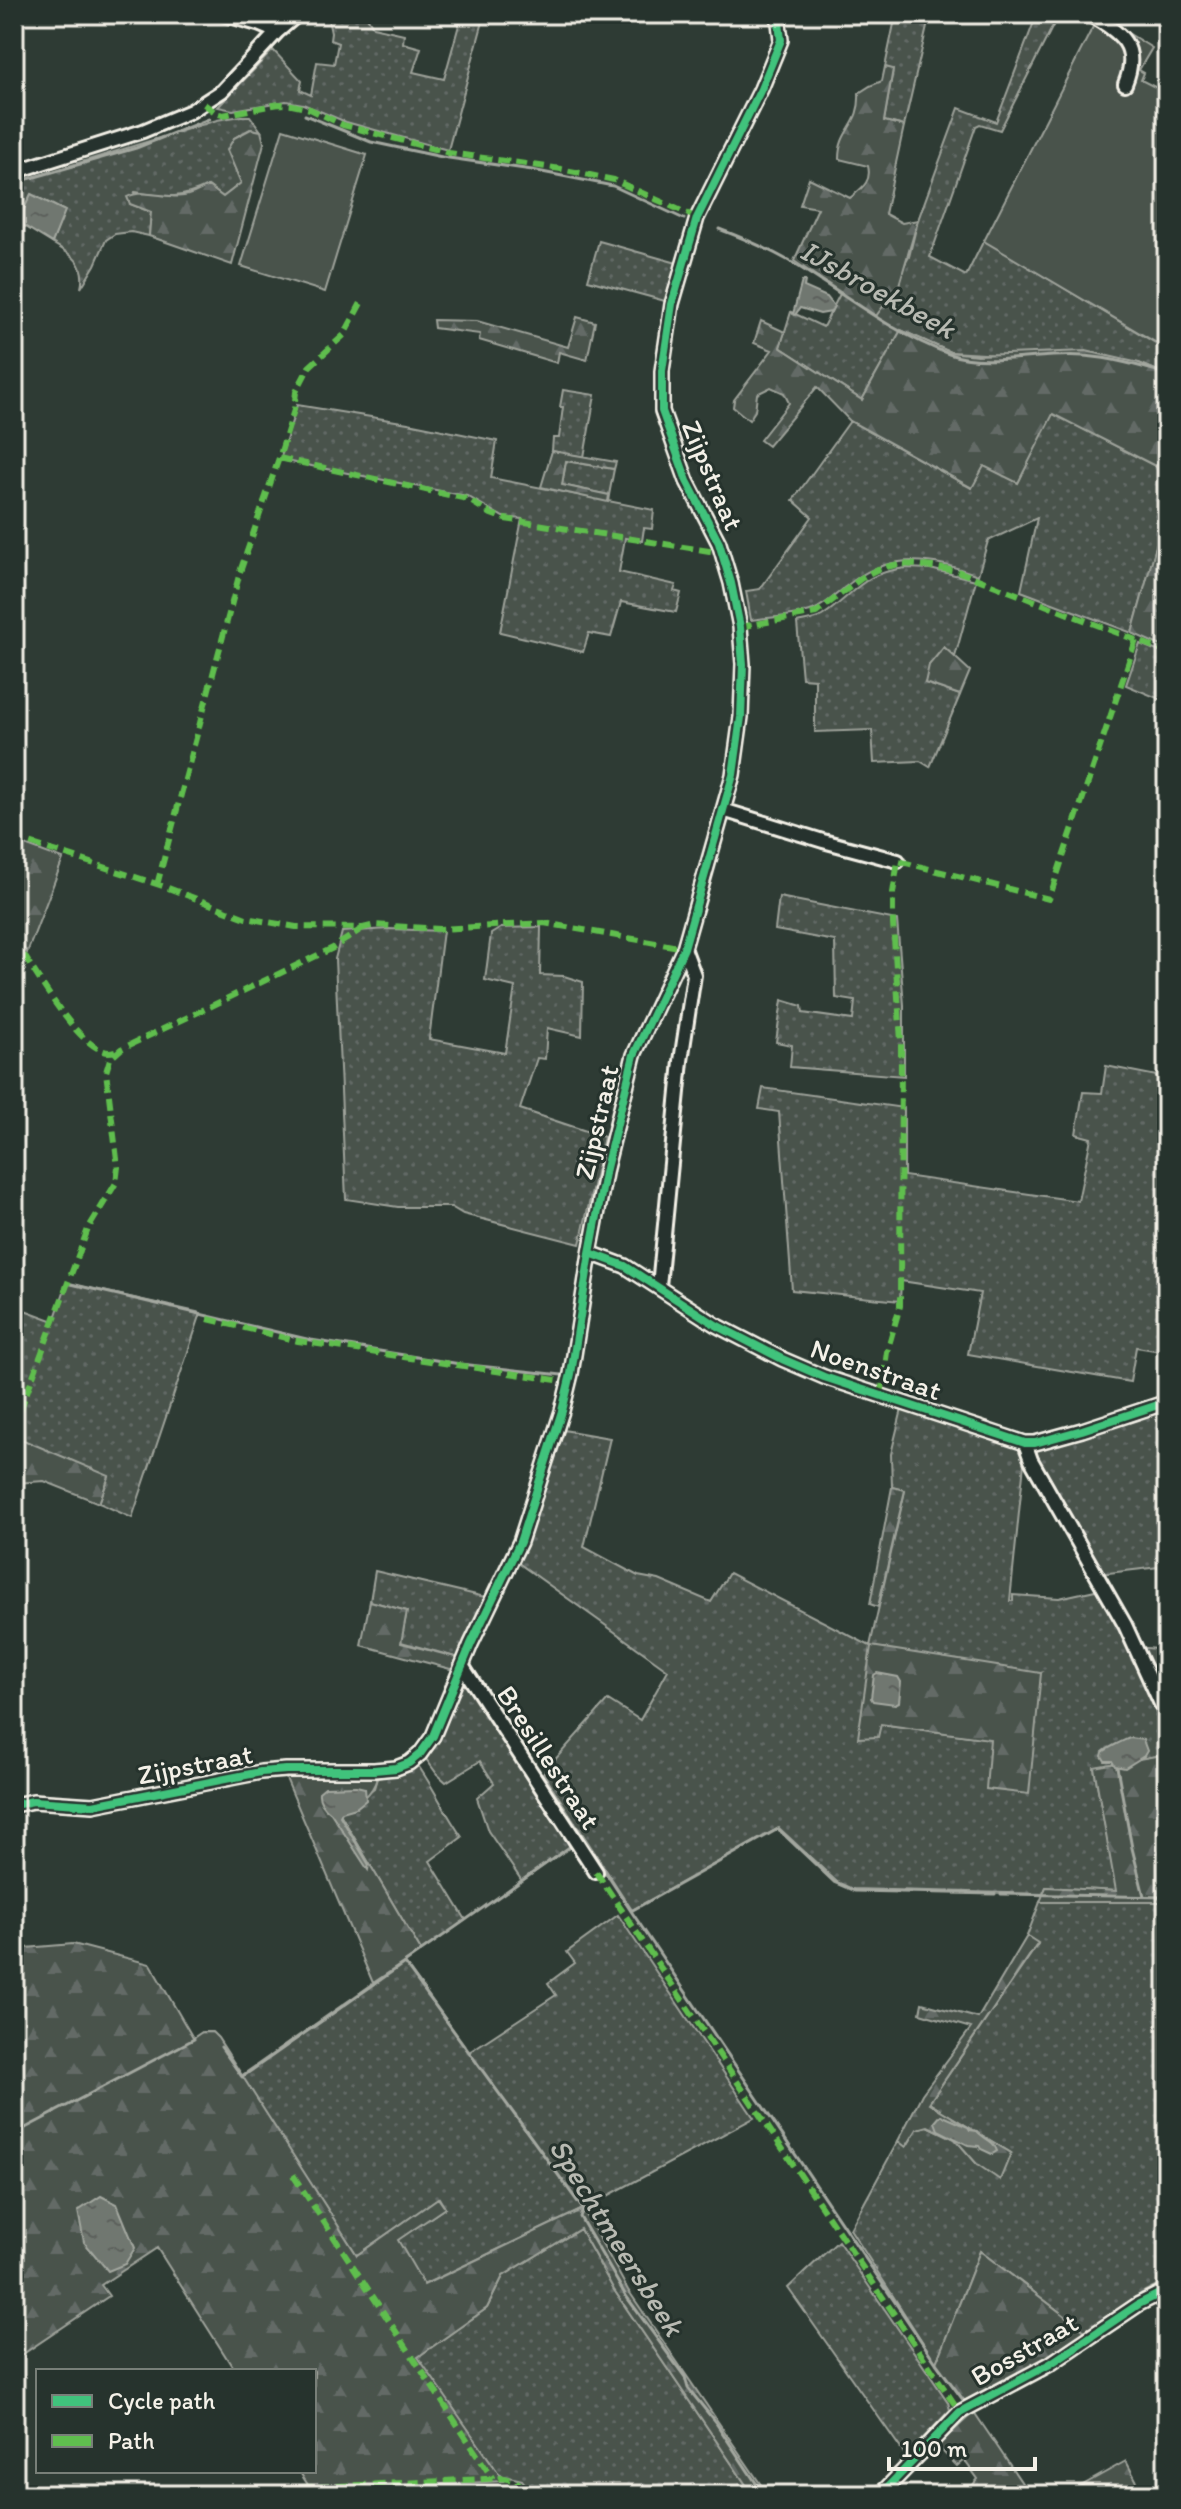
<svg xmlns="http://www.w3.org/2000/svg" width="1181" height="2509" viewBox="0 0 1181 2509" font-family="Itim,sans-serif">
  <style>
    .grass { fill: url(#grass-dots); stroke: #9ea29a; stroke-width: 2; fill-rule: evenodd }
    .forest { fill: url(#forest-firs); stroke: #9ea29a; stroke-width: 2 }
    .pitch { fill: #48524c; stroke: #9ea29a; stroke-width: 2 }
    .water { fill: url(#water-ripples); stroke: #a4a8a0; stroke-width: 2 }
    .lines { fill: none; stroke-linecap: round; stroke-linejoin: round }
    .stream { stroke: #a4a8a0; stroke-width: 3 }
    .minor-casing { stroke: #f4f1e8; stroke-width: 18 }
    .minor { stroke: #26332d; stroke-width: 12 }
    .quiet { stroke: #5fbe4e; stroke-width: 6; stroke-dasharray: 12 6; stroke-linecap: butt }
    .cycleway-casing { stroke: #26332d; stroke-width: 13 }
    .cycleway { stroke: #40c37c; stroke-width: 8 }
    .labels { text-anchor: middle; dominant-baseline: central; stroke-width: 6; stroke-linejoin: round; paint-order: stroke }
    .street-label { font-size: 28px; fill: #f4f1e8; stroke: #26332d }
    .water-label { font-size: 30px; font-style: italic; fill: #b8bab2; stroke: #26332d }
  </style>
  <defs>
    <pattern id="grass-dots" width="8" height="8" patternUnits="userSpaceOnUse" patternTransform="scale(2)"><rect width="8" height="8" fill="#48524c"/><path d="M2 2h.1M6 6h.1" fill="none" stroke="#636b66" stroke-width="1.8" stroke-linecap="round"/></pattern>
    <pattern id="forest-firs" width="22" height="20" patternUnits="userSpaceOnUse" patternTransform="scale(2)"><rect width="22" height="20" fill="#48524c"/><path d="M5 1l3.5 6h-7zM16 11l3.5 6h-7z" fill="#636b66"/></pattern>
    <pattern id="water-ripples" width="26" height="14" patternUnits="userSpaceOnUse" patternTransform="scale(2)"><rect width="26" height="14" fill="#6f7770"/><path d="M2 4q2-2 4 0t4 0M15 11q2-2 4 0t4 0" fill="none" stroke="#5c605b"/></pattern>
  </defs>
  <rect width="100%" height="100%" fill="#2e3b34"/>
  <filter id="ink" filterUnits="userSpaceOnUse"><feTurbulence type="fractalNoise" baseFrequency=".0125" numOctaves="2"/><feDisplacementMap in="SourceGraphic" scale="16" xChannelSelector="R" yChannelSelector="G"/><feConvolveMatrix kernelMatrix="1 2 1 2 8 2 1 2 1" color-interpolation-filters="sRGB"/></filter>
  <g filter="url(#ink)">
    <path class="grass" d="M327 14H365L373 27 404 34 403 43 421 48 413 72 444 79 462 14H485L448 150 346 122 303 104 286 101 233 110 218 107 273 50 302 81 300 90 311 95 317 62 334 64 338 43 330 40 331 33Z
      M896 14H930L904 126 884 121 893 70 885 67Z
      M1037 14H1059L1000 130 980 124 976 126 930 257 966 276 984 240 1167 350V375L1139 363 950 352 901 330 862 400 780 347 791 312 823 327 841 292 876 316 909 257 918 220 959 108 996 122Z
      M241 116H250L261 131 250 129 234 138 241 183 223 197 208 186C179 200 167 197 135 192L130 204 151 212 149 236 131 232 115 234 106 240 95 265 81 288C87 263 71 254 52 243L64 211 31 194 18 222 14 220V183L217 120Z
      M599 241 677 263 665 301 588 280Z
      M563 390 595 395 584 457 552 451 553 438H559L563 407H560Z
      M297 405 408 423 497 441 491 478 654 510 652 529 644 528 642 541 625 538 619 572 676 585 674 591 681 593 676 612 621 602 611 637 589 633 583 652 500 632 522 519 503 517 467 496 280 460Z
      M1052 413 1167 472V506L1162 524 1167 525V542L1158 540 1132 633 1021 591 1037 518 988 541 978 575C936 559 892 552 853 581 840 590 828 604 813 610 794 617 771 617 751 620L746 591 760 589 812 517 793 500 850 421 971 488 984 465 1018 483Z
      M566 461 614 469 609 495 562 485Z
      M906 568 930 569 976 580 955 657 944 647 925 683 960 695 930 767 920 761 874 763 872 730 815 732V679L802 678 797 623C805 621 815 620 822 616 855 594 861 573 906 568Z
      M1140 644 1167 655V702L1126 685Z
      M779 897 897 920 904 1005V1076L790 1067 792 1045 776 1042 782 1000 802 1006 803 1013 853 1020 855 1001 836 998 835 941 775 930Z
      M541 927 540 975 564 976 583 982 582 1036 547 1028 545 1059 537 1058 520 1109 604 1137 580 1244 463 1214 451 1207H398L346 1199 335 959 342 932 388 929 443 931 429 1039 505 1053 515 987 485 980 491 934 501 928Z
      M1106 1066 1167 1078V1352L1136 1347 1130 1382 968 1354 980 1293 901 1281 900 1301 792 1290 779 1112 759 1109 763 1088 904 1108V1176L1078 1201 1091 1138 1076 1134 1083 1092 1102 1093Z
      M67 1283 201 1313 132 1518 99 1503 109 1477 20 1439 14 1456V1306L54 1321Z
      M1167 1404V1566L1100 1574 1035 1458V1448Z
      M902 1409 1017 1445 1025 1453 1010 1601H1013V1595L1059 1598 1100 1589 1142 1665 1167 1724V1754L1094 1768 1117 1891 1046 1887 1043 1894 852 1889 837 1882 779 1828 632 1910 543 1773 608 1700 640 1720 668 1670 517 1562 563 1430 610 1438 584 1547 638 1576 659 1580 711 1602 729 1573 870 1646 905 1491 892 1487 891 1454ZM1041 1673 991 1739 880 1724Z
      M375 1571 489 1598 459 1658 401 1642 407 1611 370 1601Z
      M1136 1647 1167 1650V1711Z
      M462 1685 468 1686 571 1846 522 1881 488 1831 477 1798 494 1783 480 1761 446 1782 437 1774 426 1759 443 1729Z
      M417 1764C434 1788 445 1813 462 1837L430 1861 466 1920 421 1951 339 1812 374 1788 377 1778 393 1775Z
      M1040 1902H1167V2280L1145 2291 1086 2332 980 2251 936 2363 850 2229 898 2141 907 2146 917 2129 928 2126 955 2139 977 2164 1011 2153 929 2103 1038 1944 1027 1936Z
      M618 1915 754 2118 583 2209 423 2285 397 2240 445 2208 439 2198 357 2255 241 2076 404 1962 469 2052 556 1995 548 1983 575 1963 567 1952Z
      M580 2229 614 2290 753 2495H534L522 2480 500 2475 417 2357 487 2308 503 2276Z
      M838 2241 948 2402 950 2410 906 2456 788 2288Z"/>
    <path class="forest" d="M885 67 893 69 884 121 904 126 885 214 902 223 918 220 899 285 876 316 794 261 818 208 800 205 809 178 850 198C862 188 872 182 868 166L839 159C839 128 861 126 859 93L870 86 882 81Z
      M251 129 261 131 264 143 232 265 149 236 151 212 130 204 127 197C143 188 166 199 184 196 192 195 201 190 208 186L223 197 241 183 227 150 234 138Z
      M577 317 595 322 587 360 559 352 557 363 479 340 480 334 434 328 433 320 477 321 568 347Z
      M761 321 785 332 780 347 862 400 901 330 950 352 977 355 1086 351 1139 363 1167 375V472L1053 414 1018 483 984 466 972 488 850 421 817 387 768 446 760 440 789 403 784 393 771 387 757 394 755 411 749 420 733 407 734 400 772 350 754 343Z
      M552 451 616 462 614 469 566 461 562 485 609 495 608 502 541 487Z
      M1158 539 1167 542V623L1161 646 1132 633Z
      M944 647 970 671 960 695 925 683 929 665Z
      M14 841 63 859 27 953 14 936Z
      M21 1439 109 1476 99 1503 44 1481 16 1483C11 1468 16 1453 21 1439Z
      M892 1487 905 1490 878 1607 870 1604Z
      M370 1601 407 1611 401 1643 459 1658 454 1670 361 1645Z
      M871 1646 1041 1673 1029 1794 986 1789 990 1739 881 1724 878 1737 858 1738Z
      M1167 1754V1902H1040L1046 1887 1116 1891 1094 1767Z
      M312 1774 377 1778C371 1798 357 1803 339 1812L421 1951 373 1983 285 1776Z
      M1027 1936 1038 1943 929 2103 1011 2153 1000 2180 977 2164 955 2139 928 2126 917 2129 906 2147 898 2141 922 2094 971 2028 920 2013 922 2003 978 2018Z
      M73 1944 150 1964 193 2038 202 2032H212L218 2038 357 2255 438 2198 445 2208 398 2240 424 2285 583 2209 628 2290 768 2495H753L614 2290 580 2229 503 2276 487 2308 418 2357 504 2481 312 2491 299 2471H314V2371H235L157 2248 101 2285 109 2296 14 2360V1949Z
      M980 2251 1086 2332 1039 2364 964 2401 936 2363Z
      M974 2412 1030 2495H964L978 2479 964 2460 957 2466 937 2446Z
      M1126 2461 1144 2495H1111L1107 2489 1095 2495H1065Z"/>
    <path class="pitch" d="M1099 15 1152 48 1139 70 1144 73 1141 80 1167 93V349L984 241Z
      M283 129 367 155 325 292 241 266Z"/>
    <path class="water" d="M31 194 65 211 52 243 18 222Z
      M802 281H805L804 287 827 297 834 306 831 312 820 314 800 308 795 315 793 314Z
      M877 1673 898 1677 901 1682 899 1702 895 1704 873 1701 871 1698 874 1675Z
      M1130 1738 1143 1740 1147 1751 1144 1756 1125 1768 1115 1766 1112 1761H1105L1102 1756 1103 1752C1108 1748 1124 1740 1130 1738Z
      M356 1786 365 1788 366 1800 356 1808 342 1812 340 1816 369 1865 368 1870 331 1813C324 1808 318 1802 319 1792L325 1787Z
      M941 2115 968 2127 970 2130 977 2131C983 2139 994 2140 997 2151L992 2154 981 2149 979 2146 968 2145 938 2130 935 2122Z
      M101 2196 117 2204 135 2248 125 2264 108 2271 84 2242 78 2211Z"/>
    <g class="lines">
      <path class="stream" d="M305 115 371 142 442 157 532 170 613 186 684 219
        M14 183 136 148 209 119
        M719 229C746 239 771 250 796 265 846 296 894 334 949 354 987 368 1043 352 1084 356 1112 358 1140 366 1167 374
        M67 1283 311 1340 460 1364 562 1375
        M470 1662 473 1671 631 1911 936 2363 964 2401
        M1117 1767 1132 1848 1144 1896
        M1001 1894 1167 1897
        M631 1911 778 1829 834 1882 855 1891 995 1894
        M405 1964 583 2209 580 2217 626 2296 685 2377 688 2388 716 2423 764 2495
        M221 2047 242 2077 571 1846
        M55 2112 194 2039
        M14 2134 54 2113"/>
      <defs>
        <path id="minor" d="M223 14 258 24 277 32
          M1089 14C1120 33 1141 45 1125 84
          M14 172 143 131 191 111 222 91 277 32 298 14
          M723 810 823 841 898 861
          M590 1253 625 1266 716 1325 782 1359 824 1377 1025 1443H1035L1082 1430 1167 1402
          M659 1286 681 1061 694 975 684 948
          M1025 1443 1031 1460 1125 1625 1167 1717
          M463 1667 596 1872
          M14 1805 33 1801 93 1805 261 1772 286 1770H374L396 1768 409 1763 420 1754 433 1736 471 1644 520 1542 562 1411 571 1374 590 1253 606 1168 634 1055 684 948 733 775 741 717 743 664 740 627 731 583 719 543 687 481 662 411V371L672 304 697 218 761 89 781 40 778 14
          M880 2495 960 2412 1050 2364 1139 2304 1167 2290"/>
      </defs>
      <use href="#minor" class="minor-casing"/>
      <use href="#minor" class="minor"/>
      <path class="quiet" d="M204 104 216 113 223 115 279 104 292 105 310 109 343 125 449 153 561 169 614 180 697 218
        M279 458 467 499 491 514 505 519 722 553
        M740 627 816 613 863 577 878 569 899 564 919 565 957 571 1167 652
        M14 838 163 886 246 918 296 927 363 928 375 925 440 929 544 923 684 948
        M157 885 240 572 279 458 294 410 296 392 309 367 344 335 361 303
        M14 940C32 965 77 1050 109 1052 113 1052 117 1050 121 1049
        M208 1319 298 1341 569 1382
        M881 1396 887 1352 900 1306 901 1041 893 924V893L898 861 1049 899 1136 640
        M14 1427 88 1229 116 1183 118 1167 106 1072 110 1059 121 1049 333 948 363 928
        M596 1872 960 2412
        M293 2175 493 2479
        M14 2484 34 2495
        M157 2495 504 2478 516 2481 530 2495"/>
      <defs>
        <path id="cycleway" d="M590 1253 625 1266 716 1325 782 1359 824 1377 1025 1443H1035L1082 1430 1167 1402
          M14 1805 33 1801 93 1805 261 1772 286 1770H374L396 1768 409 1763 420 1754 433 1736 471 1644 520 1542 562 1411 571 1374 590 1253 606 1168 634 1055 684 948 733 775 741 717 743 664 740 627 731 583 719 543 687 481 662 411V371L672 304 697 218 761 89 781 40 778 14
          M880 2495 960 2412 1050 2364 1139 2304 1167 2290"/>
      </defs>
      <use href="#cycleway" class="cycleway-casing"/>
      <use href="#cycleway" class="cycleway"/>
    </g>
  </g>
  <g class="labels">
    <g class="street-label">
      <text transform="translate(713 475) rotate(67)">Zijpstraat</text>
      <text transform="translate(596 1122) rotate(-77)">Zijpstraat</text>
      <text transform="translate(876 1369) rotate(19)">Noenstraat</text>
      <text transform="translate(549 1757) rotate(57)">Bresillestraat</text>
      <text transform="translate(195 1764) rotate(-11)">Zijpstraat</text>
      <text transform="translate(1024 2349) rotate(-30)">Bosstraat</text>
    </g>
    <g class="water-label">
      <text transform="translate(878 289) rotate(29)">IJsbroekbeek</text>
      <text transform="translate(617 2237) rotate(58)">Spechtmeersbeek</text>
    </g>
  </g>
  <rect width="1181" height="2509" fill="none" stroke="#26332d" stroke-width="48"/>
  <rect x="24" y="24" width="1133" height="2461" fill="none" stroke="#f4f1e8" stroke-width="3" filter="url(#ink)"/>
  <rect x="36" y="2369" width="280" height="104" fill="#26332d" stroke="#787f78" stroke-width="2"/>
  <rect x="52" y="2395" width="40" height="12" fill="#40c37c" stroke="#787f78" stroke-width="2"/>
  <text x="108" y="2409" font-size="24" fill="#f4f1e8">Cycle path</text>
  <rect x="52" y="2435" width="40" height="12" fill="#5fbe4e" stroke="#787f78" stroke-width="2"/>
  <text x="108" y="2449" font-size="24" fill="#f4f1e8">Path</text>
  <path d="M889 2457v12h146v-12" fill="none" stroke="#f4f1e8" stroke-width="4"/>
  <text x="901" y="2457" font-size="24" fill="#f4f1e8" stroke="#26332d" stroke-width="6" paint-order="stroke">100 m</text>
</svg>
